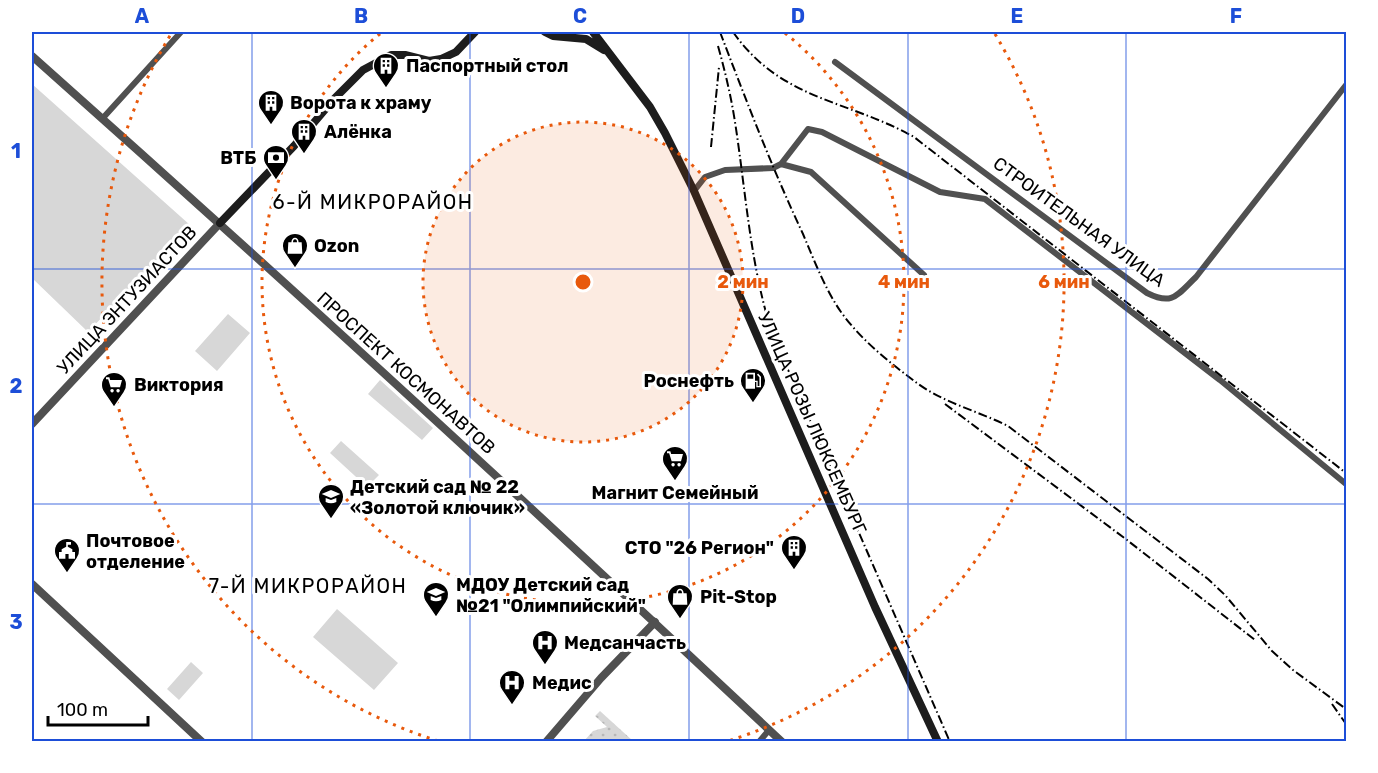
<svg xmlns="http://www.w3.org/2000/svg" width="1378" height="773" viewBox="0 0 1378 773" font-family="Rubik,sans-serif">
  <style>
    .grass { fill: url(#grass-dots) }
    .park { fill: #d7d7d7 }
    .lines { fill: none; stroke-linecap: round; stroke-linejoin: round }
    .minor { stroke: #505050; stroke-width: 6 }
    .tertiary { stroke: #505050; stroke-width: 8 }
    .secondary { stroke: #1d1d1d; stroke-width: 8 }
    .rail { stroke: #000; stroke-width: 2; stroke-dasharray: 9 3 1.5 3; stroke-linecap: butt }
    .grid { fill: none; stroke: #1d4ed8; stroke-width: 1.5; stroke-opacity: 0.55 }
    .ring { fill: none; stroke: #e8590c; stroke-width: 3; stroke-dasharray: 3 6 }
    .labels { text-anchor: middle; dominant-baseline: central; stroke-width: 6; stroke-linejoin: round; paint-order: stroke }
    .poi-label { font-size: 18px; font-weight: bold; fill: #000; stroke: #fff; text-anchor: start }
    .street-label { font-size: 18px; fill: #000; stroke: #fff }
    .neighbourhood-label { font-size: 20px; letter-spacing: 1.5px; fill: #000; stroke: #fff }
    .centre { fill: #e8590c; stroke: #fff; stroke-width: 3 }
    .ring-label { font-size: 18px; text-anchor: middle; font-weight: bold; fill: #e8590c; stroke: #fff; stroke-width: 6; stroke-linejoin: round; paint-order: stroke }
    .neatline { fill: none; stroke: #1d4ed8; stroke-width: 2 }
    .grid-label { font-size: 20px; text-anchor: middle; font-weight: bold; fill: #1d4ed8 }
  </style>
  <defs>
    <pattern id="grass-dots" width="8" height="8" patternUnits="userSpaceOnUse" patternTransform="scale(1.5)"><rect width="8" height="8" fill="#d7d7d7"/><path d="M2 2h.1M6 6h.1" fill="none" stroke="#b7b7b7" stroke-width="1.8" stroke-linecap="round"/></pattern>
  </defs>
  <rect width="100%" height="100%" fill="#fff"/>
  <path class="grass" d="M600 711 633 741H584L593 731 607 727 595 716Z"/>
  <path class="park" d="M32 84 190 225 88 332 32 278Z
    M228 314 250 333 217 371 195 351Z
    M380 380 433 428 422 440 368 394Z
    M341 441 379 475 367 487 330 453Z
    M337 609 398 663 374 690 313 637Z
    M191 662 203 673 179 700 167 689Z"/>
  <g class="lines">
    <path class="minor" d="M835 62 1147 293C1173 306 1177 295 1196 277L1346 85
      M102 119 181 32
      M781 164 811 172 924 275
      M694 191 705 177 725 170 773 168 781 164 808 129 822 132 940 192 985 199 1220 380 1346 484
      M759 742 769 730"/>
    <path class="tertiary" d="M32 56C285 281 535 510 782 742
      M32 424 220 223
      M32 584 202 742
      M546 742 601 678 655 622"/>
    <path class="secondary" d="M545 32 553 36 586 39 604 50
      M593 32 650 107 665 133 694 191 875 607 938 742
      M220 223 294 146 334 99 363 70 391 55H405L429 61 441 59 456 52 475 32"/>
    <path class="rail" d="M720 32C746 100 772 168 803 234 814 260 825 289 841 312 861 340 890 363 917 383 944 403 978 411 1008 426L1208 579 1225 595 1272 651 1293 670 1346 709
      M733 32C782 101 846 99 914 137L1346 473
      M718 46C725 71 731 96 735 122 746 193 750 264 772 333L950 742
      M711 147 719 67
      M945 404 1127 540 1255 640
      M1332 704 1346 724"/>
  </g>
  <path class="grid" d="M252 32V742M470 32V742M689 32V742M908 32V742M1126 32V742M32 269H1346M32 504H1346"/>
  <circle cx="583" cy="282" r="160" fill="#e8590c" fill-opacity=".12"/>
  <g class="ring">
    <circle cx="583" cy="282" r="160"/>
    <path d="M785 33A321 321 0 1 1 381 33"/>
    <path d="M438 741A481 481 0 0 1 171 34M995 34A481 481 0 0 1 728 741"/>
  </g>
  <defs>
    <symbol id="building-pin" viewBox="-11 -11 22 30"><path d="M0 17L-7.5 6A9.5 9.5 0 1 1 7.5 6Z" fill="#000" stroke="#fff"/><path d="M-4-6H4V6H1V3H-1V6H-4ZM-2.5-4.3h1.7v1.8h-1.7ZM.8-4.3h1.7v1.8H.8ZM-2.5-1h1.7V.8h-1.7ZM.8-1h1.7V.8H.8Z" fill="#fff"/></symbol>
    <symbol id="bank-pin" viewBox="-11 -11 22 30"><path d="M0 17L-7.5 6A9.5 9.5 0 1 1 7.5 6Z" fill="#000" stroke="#fff"/><path d="M-6-4H6V4H-6ZM0-2.3a2.3 2.3 0 1 0 0 4.6a2.3 2.3 0 1 0 0-4.6Z" fill="#fff"/></symbol>
    <symbol id="shop-pin" viewBox="-11 -11 22 30"><path d="M0 17L-7.5 6A9.5 9.5 0 1 1 7.5 6Z" fill="#000" stroke="#fff"/><path d="M-5-2.5h2.3a2.7 3.5 0 0 1 5.4 0H5L5.5 6h-11ZM-1.5-2.5h3a1.5 2.3 0 0 0-3 0Z" fill="#fff"/></symbol>
    <symbol id="fuel-pin" viewBox="-11 -11 22 30"><path d="M0 17L-7.5 6A9.5 9.5 0 1 1 7.5 6Z" fill="#000" stroke="#fff"/><path d="M-5.5-6h7V0h2V4h1.3V-2.5L3-4.5l.8-.8L6-3V5H2.5V1h-1V6h-7ZM-4.2-4.7v3.2H.2V-4.7Z" fill="#fff"/></symbol>
    <symbol id="supermarket-pin" viewBox="-11 -11 22 30"><path d="M0 17L-7.5 6A9.5 9.5 0 1 1 7.5 6Z" fill="#000" stroke="#fff"/><path d="M-6-5.5h2.5l.6 2H6L4.5 2H-2.5L-4.4-4H-6ZM-1.5 3.2a1.3 1.3 0 1 0 .1 0ZM3 3.2a1.3 1.3 0 1 0 .1 0Z" fill="#fff"/></symbol>
    <symbol id="school-pin" viewBox="-11 -11 22 30"><path d="M0 17L-7.5 6A9.5 9.5 0 1 1 7.5 6Z" fill="#000" stroke="#fff"/><path d="M0-5L7-2L0 1L-7-2ZM-4 1L0 2.5L4 1V4Q0 6-4 4Z" fill="#fff"/></symbol>
    <symbol id="civic-pin" viewBox="-11 -11 22 30"><path d="M0 17L-7.5 6A9.5 9.5 0 1 1 7.5 6Z" fill="#000" stroke="#fff"/><path d="M-.6-6.5H3V-4.5H.6V-3L4-1V1h2V6H-6V1h2V-1L-.6-3ZM-1.2 2.5V6h2.4V2.5Z" fill="#fff"/></symbol>
    <symbol id="hospital-pin" viewBox="-11 -11 22 30"><path d="M0 17L-7.5 6A9.5 9.5 0 1 1 7.5 6Z" fill="#000" stroke="#fff"/><path d="M-5-5h3v3.5h4V-5h3V5h-3V1.5h-4V5h-3Z" fill="#fff"/></symbol>
  </defs>
  <g fill-rule="evenodd">
    <use href="#building-pin" x="371" y="51" width="30" height="40"/>
    <use href="#building-pin" x="256" y="88" width="30" height="40"/>
    <use href="#building-pin" x="289" y="117" width="30" height="40"/>
    <use href="#bank-pin" x="261" y="143" width="30" height="40"/>
    <use href="#shop-pin" x="280" y="231" width="30" height="40"/>
    <use href="#fuel-pin" x="738" y="366" width="30" height="40"/>
    <use href="#supermarket-pin" x="99" y="370" width="30" height="40"/>
    <use href="#supermarket-pin" x="660" y="444" width="30" height="40"/>
    <use href="#school-pin" x="316" y="482" width="30" height="40"/>
    <use href="#building-pin" x="779" y="533" width="30" height="40"/>
    <use href="#civic-pin" x="52" y="536" width="30" height="40"/>
    <use href="#school-pin" x="421" y="580" width="30" height="40"/>
    <use href="#shop-pin" x="665" y="582" width="30" height="40"/>
    <use href="#hospital-pin" x="530" y="628" width="30" height="40"/>
    <use href="#hospital-pin" x="497" y="668" width="30" height="40"/>
  </g>
  <g class="labels">
    <g class="poi-label">
      <text x="406" y="66">Паспортный стол</text>
      <text x="290" y="103">Ворота к храму</text>
      <text x="324" y="132">Алёнка</text>
      <text x="256" y="158" text-anchor="end">ВТБ</text>
      <text x="314" y="246">Ozon</text>
      <text x="734" y="381" text-anchor="end">Роснефть</text>
      <text x="134" y="385">Виктория</text>
      <text x="350" y="487">Детский сад № 22<tspan x="350" dy="21">«Золотой ключик»</tspan></text>
      <text x="675" y="493" text-anchor="middle">Магнит Семейный</text>
      <text x="86" y="541">Почтовое<tspan x="86" dy="21">отделение</tspan></text>
      <text x="774" y="548" text-anchor="end">СТО "26 Регион"</text>
      <text x="456" y="585">МДОУ Детский сад<tspan x="456" dy="21">№21 "Олимпийский"</tspan></text>
      <text x="700" y="597">Pit-Stop</text>
      <text x="564" y="643">Медсанчасть</text>
      <text x="532" y="683">Медис</text>
    </g>
    <g class="street-label">
      <text transform="translate(1079 222) rotate(36)">СТРОИТЕЛЬНАЯ УЛИЦА</text>
      <text transform="translate(127 300) rotate(-47)">УЛИЦА ЭНТУЗИАСТОВ</text>
      <text transform="translate(406 373) rotate(42)">ПРОСПЕКТ КОСМОНАВТОВ</text>
      <text transform="translate(812 423) rotate(66)">УЛИЦА РОЗЫ ЛЮКСЕМБУРГ</text>
    </g>
    <g class="neighbourhood-label">
      <text x="373" y="202">6-Й МИКРОРАЙОН</text>
      <text x="308" y="586">7-Й МИКРОРАЙОН</text>
    </g>
  </g>
  <circle cx="583" cy="282" r="9" class="centre"/>
  <g class="ring-label">
    <text x="743" y="288">2 мин</text>
    <text x="904" y="288">4 мин</text>
    <text x="1064" y="288">6 мин</text>
  </g>
  <rect width="1378" height="773" fill="none" stroke="#ffffff" stroke-width="66"/>
  <path d="M48 716v9h100v-9" fill="none" stroke="#000000" stroke-width="3"/>
  <text x="57" y="716" font-size="18" fill="#000000" stroke="#ffffff" stroke-width="4.5" paint-order="stroke">100 m</text>
  <rect x="33" y="33" width="1312" height="707" class="neatline"/>
  <g class="grid-label">
    <text x="142" y="23">A</text>
    <text x="361" y="23">B</text>
    <text x="580" y="23">C</text>
    <text x="798" y="23">D</text>
    <text x="1017" y="23">E</text>
    <text x="1236" y="23">F</text>
    <text x="16" y="158">1</text>
    <text x="16" y="393">2</text>
    <text x="16" y="629">3</text>
  </g>
</svg>
